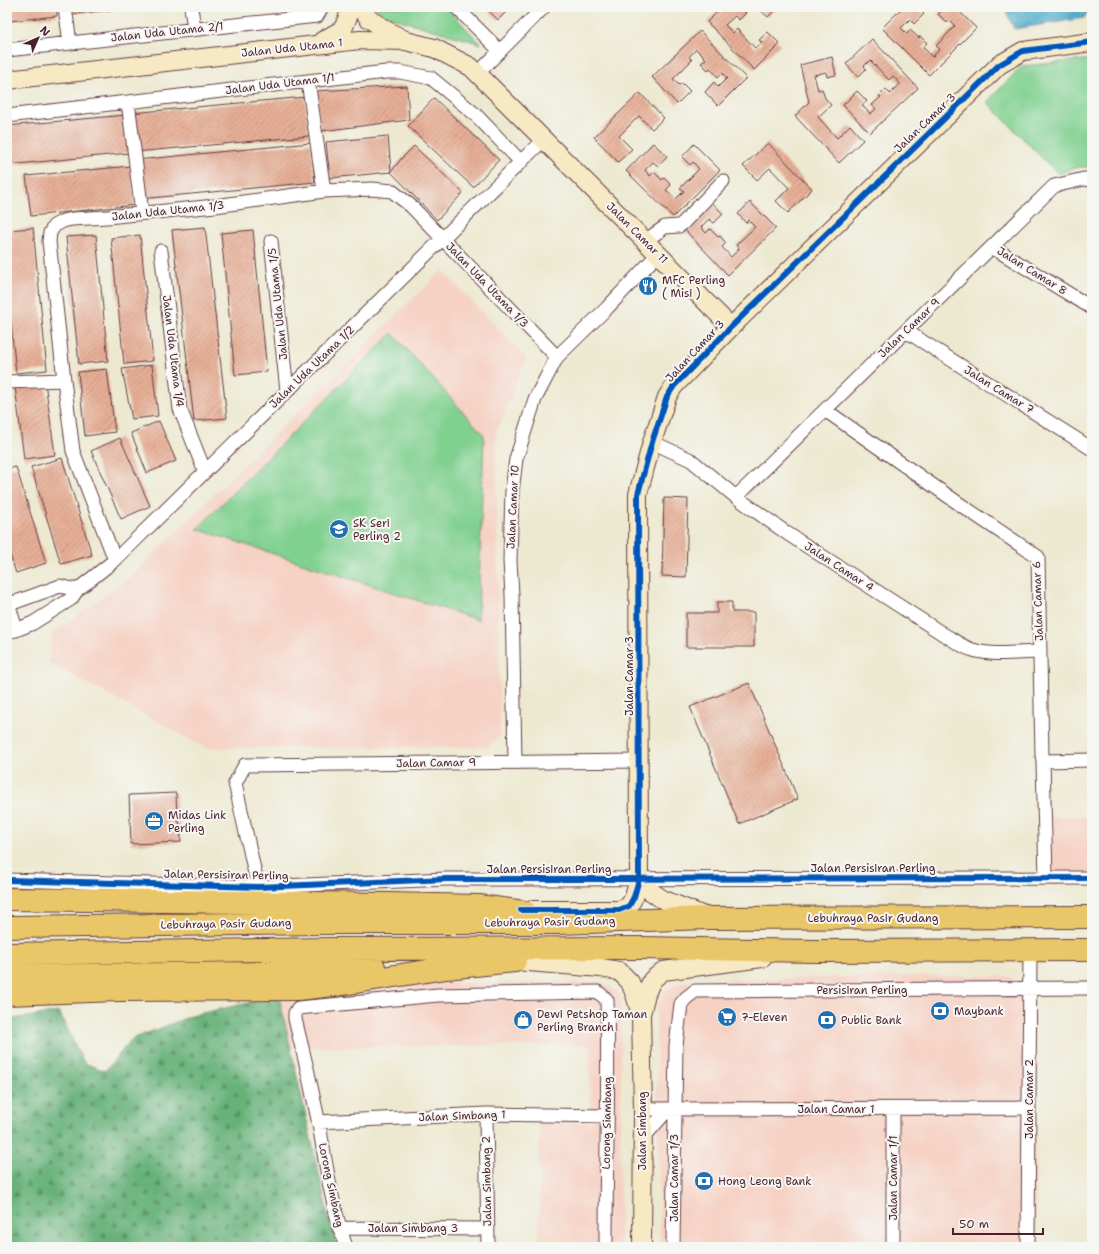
<svg xmlns="http://www.w3.org/2000/svg" width="1099" height="1254" viewBox="0 0 1099 1254" font-family="'Shantell Sans',sans-serif">
  <style>
    .built { fill: #f6d2c4 }
    .forest { fill: url(#forest-firs); stroke: #596852 }
    .park { fill: #80d090; stroke: #65785e }
    .water { fill: url(#water-waves); stroke: #4c667c }
    .building { fill: url(#building-hatch) }
    .lines { fill: none; stroke-linecap: round; stroke-linejoin: round }
    .street-casing { stroke: #623d44; stroke-width: 15 }
    .secondary-casing { stroke: #623d44; stroke-width: 20 }
    .highway-casing { stroke: #623d44; stroke-width: 24 }
    .street { stroke: #fff; stroke-width: 13 }
    .secondary { stroke: #f6e9c3; stroke-width: 18 }
    .highway { stroke: #e9c769; stroke-width: 22 }
    .cycleway-casing { stroke: #f6f6f2; stroke-width: 8 }
    .cycleway { stroke: #0057b8; stroke-width: 6 }
    .labels { text-anchor: middle; dominant-baseline: central; stroke-width: 4; stroke-linejoin: round; paint-order: stroke }
    .street-label { font-size: 11px; fill: #4a1f2b; stroke: #f6f6f2 }
    .poi-label { font-size: 11px; fill: #4a1f2b; stroke: #f6f6f2; text-anchor: start }
  </style>
  <defs>
    <pattern id="forest-firs" width="22" height="20" patternUnits="userSpaceOnUse"><rect width="22" height="20" fill="#68b27a"/><path d="M5 1l3.5 6h-7zM16 11l3.5 6h-7z" fill="#589064"/></pattern>
    <pattern id="water-waves" width="16" height="10" patternUnits="userSpaceOnUse"><rect width="16" height="10" fill="#4dadcc"/><path d="M0 5q4-4 8 0t8 0" fill="none" stroke="#428ca6"/></pattern>
    <pattern id="building-hatch" width="6" height="6" patternUnits="userSpaceOnUse"><rect width="6" height="6" fill="#e7af96"/><path d="M-1 1l2-2M0 6l6-6M5 7l2-2" fill="none" stroke="#bd8e7b"/></pattern>
  </defs>
  <rect width="100%" height="100%" fill="#f6f6f2"/>
  <filter id="ink" filterUnits="userSpaceOnUse"><feTurbulence type="fractalNoise" baseFrequency=".025" numOctaves="2"/><feDisplacementMap in="SourceGraphic" scale="8" xChannelSelector="R" yChannelSelector="G"/><feConvolveMatrix kernelMatrix="1 2 1 2 8 2 1 2 1" color-interpolation-filters="sRGB"/></filter>
  <filter id="wash" filterUnits="userSpaceOnUse"><feTurbulence type="fractalNoise" baseFrequency=".012" numOctaves="4" result="noise"/><feDisplacementMap in="SourceGraphic" scale="16" xChannelSelector="R" yChannelSelector="G"/><feGaussianBlur stdDeviation="0.9" result="paint"/><feColorMatrix in="noise" values="0 0 0 0 0 0 0 0 0 0 0 0 0 0 0 0 0 1.4 0 .05"/><feComposite in="paint" operator="in"/></filter>
  <g filter="url(#wash)">
    <rect width="100%" height="100%" fill="#ede9d1"/>
    <path class="built" d="M442 270 526 358 496 433 500 736 488 747 206 748 49 663 52 634 129 578Z
      M1050 817H1092V883H1051Z
      M886 976H1009L1034 1005 1036 1247H660L656 1008 666 988 682 982Z
      M435 983H603L621 994 620 1247H539V1120L591 1122 590 1045 291 1047 279 996Z"/>
    <path class="forest" d="M279 996 329 1219 338 1247H7V1020L59 1012 84 1063 105 1071 132 1039 194 1015Z"/>
    <path class="park" d="M376 7H446L481 44 383 15Z
      M1092 59V167H1078L1058 174 987 102 1022 66Z
      M392 333 484 435 478 620 197 529Z"/>
    <path class="water" d="M1004 7H1091L1084 18 1014 29Z"/>
    <g id="blocks">
      <path class="building" d="M8 7H56L57 16 9 21Z
        M72 7H120L121 9 73 14Z
        M485 7H511L498 20Z
        M722 7H749L744 12 746 13 739 20 735 16 725 25 733 33 737 29 755 48 762 43 759 40 768 32 780 44 754 70 707 22Z
        M759 7H778L768 17 758 8Z
        M903 7H916L924 14 914 24 910 19 901 28 907 34 910 30 919 38 920 36 927 43 923 47 932 57 940 49 936 46 955 26 949 20 947 23 938 14 946 7H955L976 28 929 75 882 28Z
        M700 31 746 78 718 106 705 92 714 82 718 87 727 78 722 73 718 77 710 68 708 70 701 63 706 59 696 49 689 57 692 60 673 79 679 85 682 83 690 91 677 104 652 77Z
        M872 39 918 88 870 133 843 105 857 91 867 101 862 105 870 114 876 109 872 105 881 97 879 96 886 89 890 94 900 84 893 76 889 80 870 60 864 66 866 69 858 77 846 64Z
        M832 57 836 75 827 77 826 72 814 75 818 90 822 89 825 98 831 105 818 117 837 138 850 125 863 140 839 163 795 116 809 102 800 65Z
        M407 86 409 120 321 131 315 91Z
        M640 93 664 118 652 129 639 116 619 136 632 149 618 162 594 137Z
        M305 97 309 136 135 152 131 113Z
        M434 98 499 160 473 187 408 126Z
        M126 115 130 153 7 165V126Z
        M388 136 391 172 330 178 326 142Z
        M311 143 315 182 140 199 136 160Z
        M653 143 667 156 658 166 653 162 645 170 650 176 654 172 662 180 664 178 671 185 666 190 676 199 684 191 680 188 699 169 693 162 690 165 682 157 694 144 720 170 673 217 626 171Z
        M768 143 812 189 788 213 776 201 789 188 770 168 757 180 743 166Z
        M414 146 463 193 437 220 391 172 401 159Z
        M131 166 135 205 31 216 26 176Z
        M710 200 723 214 714 223 709 219 701 227 706 233 710 229 718 237 720 236 726 243 722 247 731 257 739 249 736 245 755 227 748 220 746 223 738 214 750 202 776 228 728 275 682 227Z
        M205 227 227 418 194 421 172 230Z
        M33 228 47 370 16 373 7 285V230Z
        M253 230 267 372 235 375 221 233Z
        M96 235 108 361 79 364 66 237Z
        M140 235 153 361 124 364 111 238Z
        M152 365 158 416 132 419 122 369Z
        M107 369 115 432 85 436 78 372Z
        M45 382 55 455 24 459 15 386Z
        M159 421 176 461 147 473 131 433Z
        M120 438 150 506 121 519 91 451Z
        M62 458 92 555 61 564 31 467Z
        M16 467 46 563 16 573 7 545V469Z
        M664 498 688 499 686 577 662 576Z
        M717 602H732V612H754V647H686V613H717Z
        M749 683 798 799 739 824 690 707Z
        M176 793 177 817 180 825 181 842 131 844 129 795Z"/>
    </g>
  </g>
  <g filter="url(#ink)">
    <use href="#blocks" fill-opacity="0" stroke="#623d44" stroke-width="1"/>
    <g class="lines">
      <defs>
        <path id="street" d="M65 7 70 43
          M191 7 194 29
          M456 7 500 51
          M7 50 317 16 322 7
          M477 74 544 7
          M308 81 324 191
          M128 102 142 213
          M7 116 386 72H400L431 78 475 114 521 162
          M271 241 287 391
          M645 241 665 227 679 226 683 223 723 181
          M992 247 1092 308
          M161 251 180 409 205 472
          M906 331 1092 449
          M7 382 64 380
          M825 410 958 503 1038 557 1042 755 1043 761 1046 878
          M652 442 691 460 736 497 788 534 943 634C952 639 961 646 970 649 992 657 1018 652 1040 652
          M736 497 1054 186 1084 179 1092 180
          M115 560 73 451 64 380 49 241 50 233 54 226 63 221 72 219 107 217 215 206 324 191 372 189 392 191 411 206 557 357
          M7 598 16 630
          M10 604 60 586 77 590
          M7 632 16 630 33 623 71 599 77 590 115 560 544 139
          M1043 761 1092 760
          M515 762 512 595 510 561 512 491 516 459 535 399 557 357 607 308 658 254
          M7 880 258 887 447 879 1092 878
          M258 887 235 783 245 765 639 761
          M643 1109 1029 1108
          M893 1109V1247
          M486 1114 488 1247
          M318 1122 486 1114 606 1116
          M643 1138 664 1114 674 1109
          M339 1228 488 1229
          M346 1247C332 1207 326 1165 319 1124 312 1089 304 1054 295 1019V1013L298 1008 438 995 598 992 607 1000C609 1082 606 1165 606 1247
          M673 1247 676 1045 681 1004 686 998 695 991 1092 988
          M1028 1247 1030 950"/>
        <path id="secondary" d="M362 7 368 18 386 30 405 40
          M322 41 343 29 352 7
          M7 80 360 40 406 41 434 48 471 67 731 327
          M639 879 649 890 662 899 707 917
          M521 910H619L629 906 634 897 639 879 638 494 652 442 667 397 674 386 731 327 999 65 1023 51 1092 42
          M516 961 601 968 619 971 630 982 635 995 641 1015 643 1109 642 1247
          M641 1014 646 994 652 980 663 971 762 958"/>
        <path id="highway" d="M7 899 390 904 479 906 525 912
          M7 927 326 923H559L708 918 1092 917
          M7 954 329 949 641 948 814 951 1092 950
          M7 976 256 973 374 967
          M7 994 118 990 298 989 343 984 446 968 515 961"/>
      </defs>
      <use href="#street" class="street-casing"/>
      <use href="#secondary" class="secondary-casing"/>
      <use href="#highway" class="highway-casing"/>
      <use href="#street" class="street"/>
      <use href="#secondary" class="secondary"/>
      <use href="#highway" class="highway"/>
      <defs>
        <path id="cycleway" d="M7 880 258 887 447 879 1092 878
          M521 910H619L629 906 634 897 639 879 638 494 652 442 667 397 674 386 731 327 999 65 1023 51 1092 42"/>
      </defs>
      <use href="#cycleway" class="cycleway-casing"/>
      <use href="#cycleway" class="cycleway"/>
    </g>
  </g>
  <defs>
    <symbol id="restaurant-disc" viewBox="-11 -11 22 22"><circle r="9.5" fill="#1f6fb2" stroke="#f6f6f2"/><path d="M-5-6h1v4h1v-4h1v4h1v-4h1v5L-1.5 .5V6h-2V.5L-5-1ZM5-6V6H3V1.5H1.5Q1.5-4 5-6Z" fill="#fff"/></symbol>
    <symbol id="school-disc" viewBox="-11 -11 22 22"><circle r="9.5" fill="#1f6fb2" stroke="#f6f6f2"/><path d="M0-5L7-2L0 1L-7-2ZM-4 1L0 2.5L4 1V4Q0 6-4 4Z" fill="#fff"/></symbol>
    <symbol id="office-disc" viewBox="-11 -11 22 22"><circle r="9.5" fill="#1f6fb2" stroke="#f6f6f2"/><path d="M-6-3h4V-5.5h4V-3h4V5H-6ZM-1-4.5V-3h2v-1.5ZM-6 0V1H6V0Z" fill="#fff"/></symbol>
    <symbol id="bank-disc" viewBox="-11 -11 22 22"><circle r="9.5" fill="#1f6fb2" stroke="#f6f6f2"/><path d="M-6-4H6V4H-6ZM0-2.3a2.3 2.3 0 1 0 0 4.6a2.3 2.3 0 1 0 0-4.6Z" fill="#fff"/></symbol>
    <symbol id="supermarket-disc" viewBox="-11 -11 22 22"><circle r="9.5" fill="#1f6fb2" stroke="#f6f6f2"/><path d="M-6-5.5h2.5l.6 2H6L4.5 2H-2.5L-4.4-4H-6ZM-1.5 3.2a1.3 1.3 0 1 0 .1 0ZM3 3.2a1.3 1.3 0 1 0 .1 0Z" fill="#fff"/></symbol>
    <symbol id="shop-disc" viewBox="-11 -11 22 22"><circle r="9.5" fill="#1f6fb2" stroke="#f6f6f2"/><path d="M-5-2.5h2.3a2.7 3.5 0 0 1 5.4 0H5L5.5 6h-11ZM-1.5-2.5h3a1.5 2.3 0 0 0-3 0Z" fill="#fff"/></symbol>
  </defs>
  <g fill-rule="evenodd">
    <use href="#restaurant-disc" x="637" y="275" width="22" height="22"/>
    <use href="#school-disc" x="328" y="518" width="22" height="22"/>
    <use href="#office-disc" x="143" y="810" width="22" height="22"/>
    <use href="#bank-disc" x="929" y="1000" width="22" height="22"/>
    <use href="#supermarket-disc" x="716" y="1006" width="22" height="22"/>
    <use href="#shop-disc" x="512" y="1009" width="22" height="22"/>
    <use href="#bank-disc" x="816" y="1009" width="22" height="22"/>
    <use href="#bank-disc" x="693" y="1170" width="22" height="22"/>
  </g>
  <g class="labels">
    <g class="street-label">
      <text transform="translate(167 32) rotate(-6)">Jalan Uda Utama 2/1</text>
      <text transform="translate(292 48) rotate(-6)">Jalan Uda Utama 1</text>
      <text transform="translate(280 84) rotate(-7)">Jalan Uda Utama 1/1</text>
      <text transform="translate(925 123) rotate(-44)">Jalan Camar 3</text>
      <text transform="translate(168 211) rotate(-6)">Jalan Uda Utama 1/3</text>
      <text transform="translate(637 233) rotate(45)">Jalan Camar 11</text>
      <text transform="translate(1032 271) rotate(32)">Jalan Camar 8</text>
      <text transform="translate(487 285) rotate(46)">Jalan Uda Utama 1/3</text>
      <text transform="translate(278 304) rotate(-96)">Jalan Uda Utama 1/5</text>
      <text transform="translate(909 328) rotate(-44)">Jalan Camar 9</text>
      <text transform="translate(173 351) rotate(83)">Jalan Uda Utama 1/4</text>
      <text transform="translate(695 351) rotate(-47)">Jalan Camar 3</text>
      <text transform="translate(312 367) rotate(-44)">Jalan Uda Utama 1/2</text>
      <text transform="translate(999 390) rotate(32)">Jalan Camar 7</text>
      <text transform="translate(513 507) rotate(-87)">Jalan Camar 10</text>
      <text transform="translate(839 567) rotate(33)">Jalan Camar 4</text>
      <text transform="translate(1038 601) rotate(-92)">Jalan Camar 6</text>
      <text transform="translate(629 676) rotate(-90)">Jalan Camar 3</text>
      <text transform="translate(436 763) rotate(-1)">Jalan Camar 9</text>
      <text x="873" y="868">Jalan Persisiran Perling</text>
      <text x="549" y="869">Jalan Persisiran Perling</text>
      <text transform="translate(226 875) rotate(1)">Jalan Persisiran Perling</text>
      <text x="873" y="918">Lebuhraya Pasir Gudang</text>
      <text transform="translate(550 922) rotate(-1)">Lebuhraya Pasir Gudang</text>
      <text transform="translate(226 924) rotate(-1)">Lebuhraya Pasir Gudang</text>
      <text x="862" y="990">Persisiran Perling</text>
      <text transform="translate(1029 1099) rotate(-90)">Jalan Camar 2</text>
      <text x="836" y="1109">Jalan Camar 1</text>
      <text transform="translate(462 1116) rotate(-2)">Jalan Simbang 1</text>
      <text transform="translate(607 1123) rotate(-89)">Lorong Siambang</text>
      <text transform="translate(642 1131) rotate(-90)">Jalan Simbang</text>
      <text transform="translate(674 1178) rotate(-90)">Jalan Camar 1/3</text>
      <text transform="translate(893 1178) rotate(-90)">Jalan Camar 1/1</text>
      <text transform="translate(487 1181) rotate(-91)">Jalan Simbang 2</text>
      <text transform="translate(331 1185) rotate(78)">Lorong Simbang</text>
      <text x="413" y="1228">Jalan Simbang 3</text>
    </g>
    <g class="poi-label">
      <text x="662" y="280">MFC Perling<tspan x="662" dy="13">( Misi )</tspan></text>
      <text x="353" y="523">SK Seri<tspan x="353" dy="13">Perling 2</tspan></text>
      <text x="168" y="815">Midas Link<tspan x="168" dy="13">Perling</tspan></text>
      <text x="954" y="1011">Maybank</text>
      <text x="537" y="1014">Dewi Petshop Taman<tspan x="537" dy="13">Perling Branch</tspan></text>
      <text x="741" y="1017">7-Eleven</text>
      <text x="841" y="1020">Public Bank</text>
      <text x="718" y="1181">Hong Leong Bank</text>
    </g>
  </g>
  <rect width="1099" height="1254" fill="none" stroke="#f6f6f2" stroke-width="24"/>
  <g transform="translate(38 38) rotate(45)" stroke="#f6f6f2" stroke-width="3" paint-order="stroke">
  <path d="M0-3L7 15L0 10L-7 15Z" fill="#4a1f2b"/>
  <text y="-6" font-size="11" font-weight="bold" text-anchor="middle" fill="#4a1f2b">N</text>
  </g>
  <path d="M953 1228v6h90v-6" fill="none" stroke="#4a1f2b" stroke-width="2"/>
  <text x="959" y="1228" font-size="12" fill="#4a1f2b" stroke="#f6f6f2" stroke-width="3" paint-order="stroke">50 m</text>
</svg>
